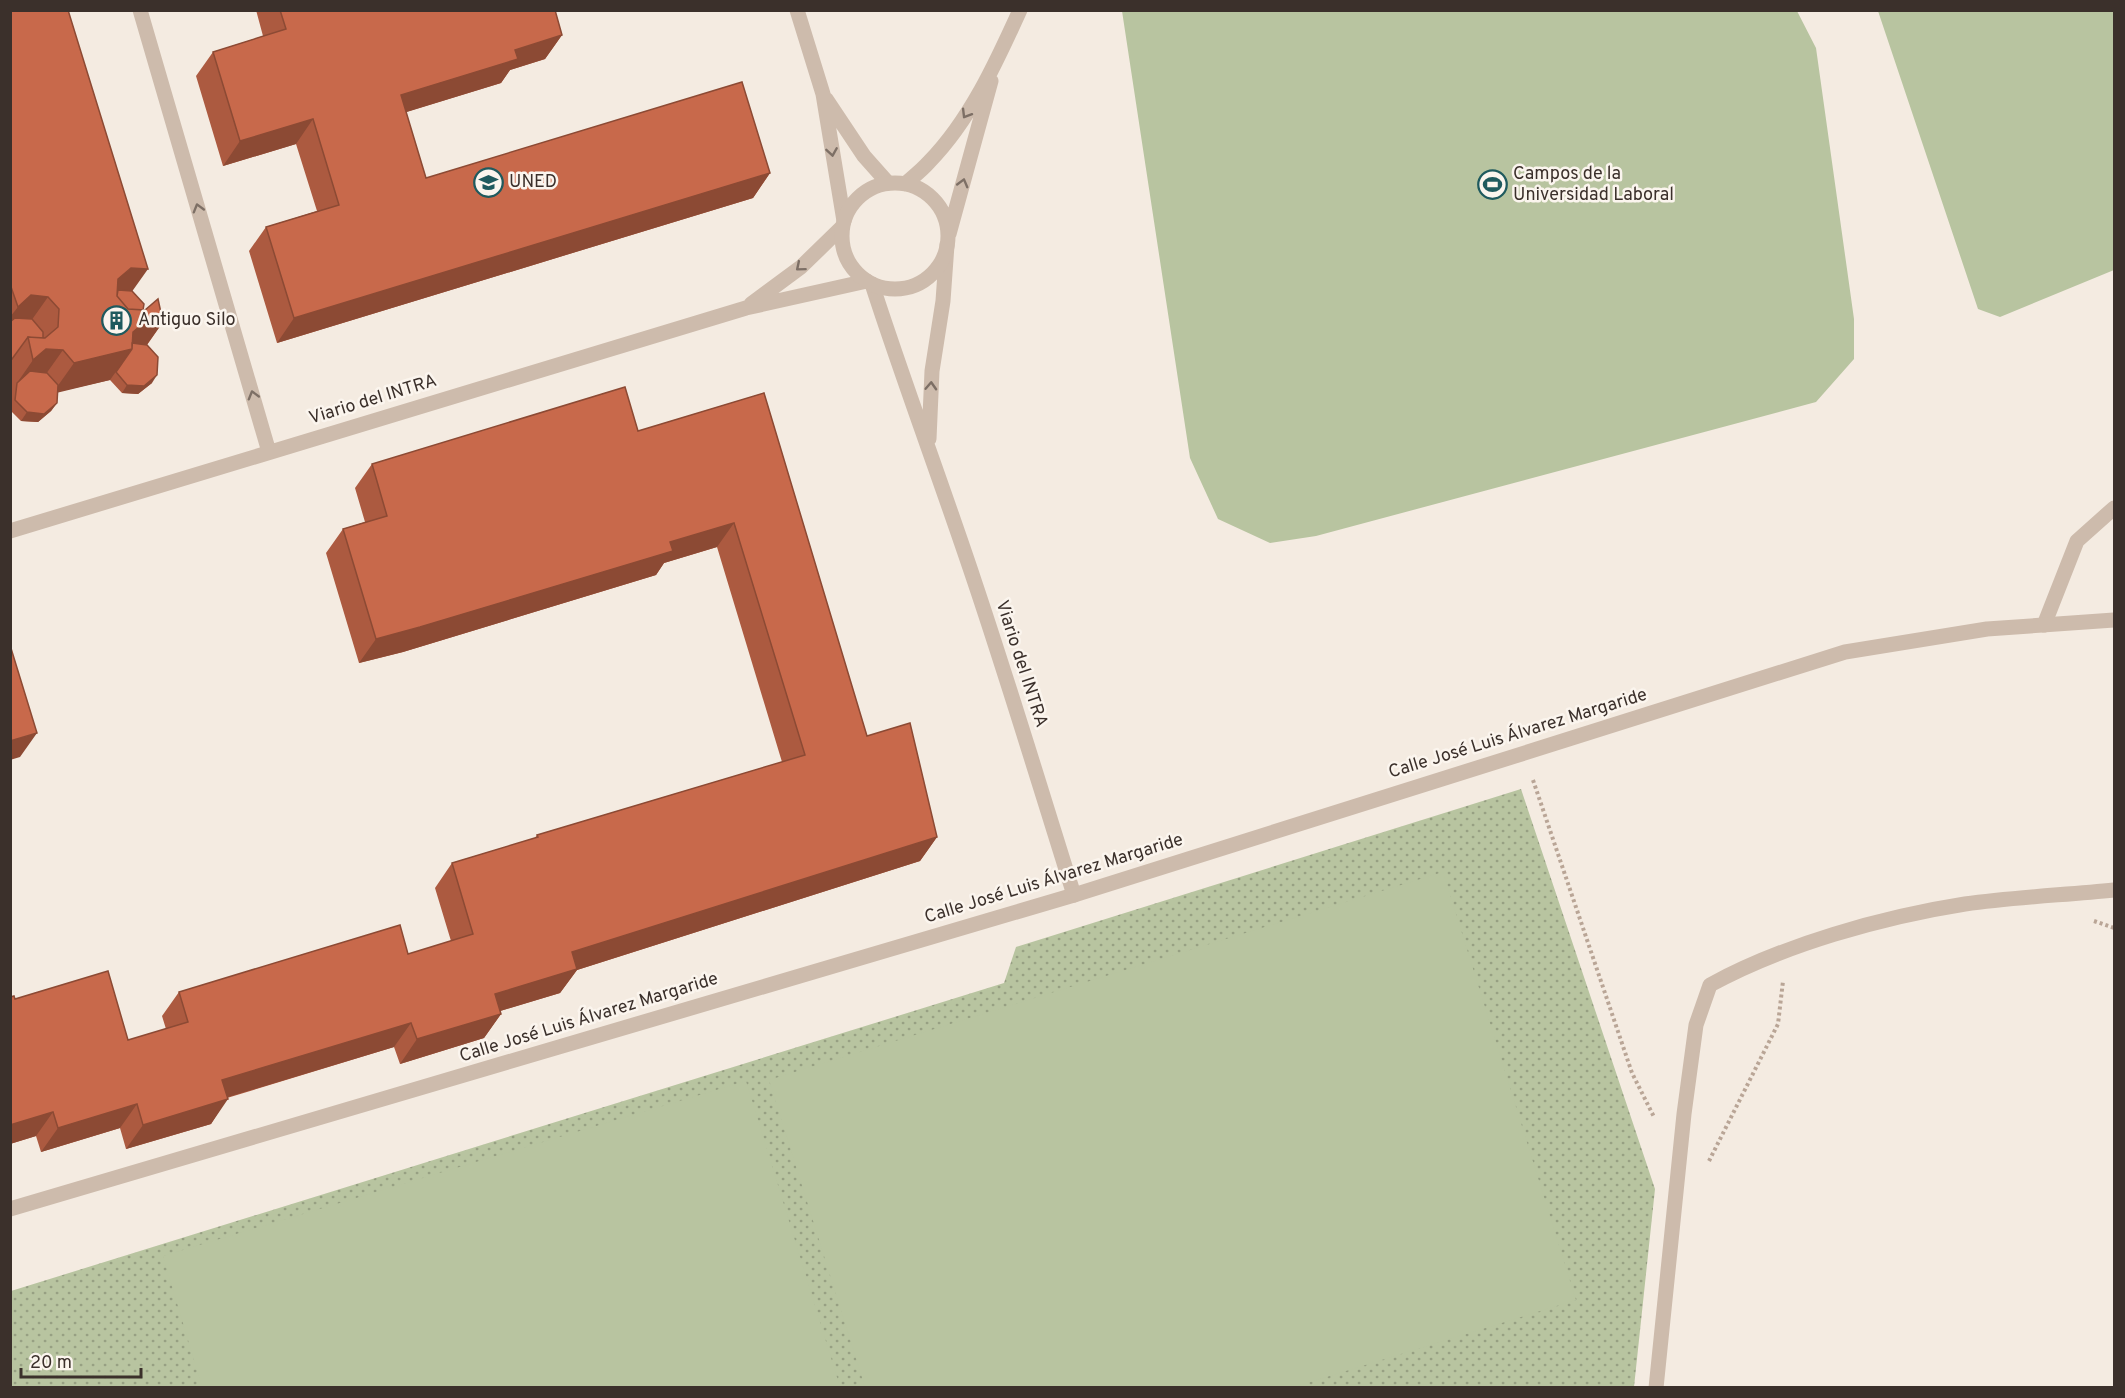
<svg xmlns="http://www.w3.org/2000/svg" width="2125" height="1398" viewBox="0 0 2125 1398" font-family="Overpass,sans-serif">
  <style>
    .green { fill: url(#green-dots) }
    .pitch { fill: #b8c4a0 }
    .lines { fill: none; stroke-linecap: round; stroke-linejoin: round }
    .path { stroke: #b9a596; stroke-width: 4; stroke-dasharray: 3 3; stroke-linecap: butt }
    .lane { stroke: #cdbbac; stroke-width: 15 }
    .street { stroke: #cdbbac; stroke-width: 15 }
    .wall { fill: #ac5a40 }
    .shaded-wall { fill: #8c4a34 }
    .building { fill: #c8694b; stroke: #8c4a34; stroke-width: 1.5 }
    .oneway { stroke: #7d6f65 }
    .labels { text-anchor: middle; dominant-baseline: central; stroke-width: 5; stroke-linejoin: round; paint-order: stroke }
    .poi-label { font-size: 18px; fill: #3b302b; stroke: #fbf5ee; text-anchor: start }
    .street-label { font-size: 18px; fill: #3b302b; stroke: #fbf5ee }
  </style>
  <defs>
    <pattern id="green-dots" width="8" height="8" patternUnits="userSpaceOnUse" patternTransform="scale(1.5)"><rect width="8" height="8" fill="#b8c4a0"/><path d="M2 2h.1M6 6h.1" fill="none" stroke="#97a083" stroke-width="1.8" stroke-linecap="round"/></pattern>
  </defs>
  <rect width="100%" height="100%" fill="#f4ebe1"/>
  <path class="green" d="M1521 789 1655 1189 1634 1387 11 1388V1291L1004 983 1016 947Z"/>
  <path class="pitch" d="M1122 11H1797L1816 48 1854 319V359L1816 402 1316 536 1270 543 1218 519 1190 458Z
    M1878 11H2114V270L2000 317 1978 309Z
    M1443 872 1576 1300 1294 1387H865L769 1080Z
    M746 1081 840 1387H202L163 1256Z"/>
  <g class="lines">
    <path class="path" d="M1533 780 1632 1073 1654 1117
      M2094 921 2114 928
      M1709 1161 1778 1024 1783 981"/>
    <path class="lane" d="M140 10 269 452
      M797 10 823 94 844 221
      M826 99 864 156 888 183
      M872 284C904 383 941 481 974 580 1009 684 1041 790 1074 895
      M751 304 801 267 842 227
      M929 439 932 371 943 301 947 245
      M10 531 746 308 867 281
      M2044 625 2077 541 2114 508"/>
    <path class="street" d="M842 236a53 53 0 1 1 106 0a53 53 0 1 1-106 0Z
      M905 184C913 177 922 170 929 162 970 120 996 63 1020 10
      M949 234 991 81
      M10 1209 1074 895 1845 652 1987 629 2114 620
      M1656 1388 1684 1114 1696 1025 1710 985C1783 945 1882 917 1965 904 2014 897 2065 895 2114 890"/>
  </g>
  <path class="wall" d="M10 10 132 291 143 310 163 322 147 345 152 383 138 394 122 393 110 380 57 392V403L51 411 38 422 21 421 10 410Z
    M256 10H555L562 35 545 59 510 70 501 83 406 112 426 178 770 173 753 198 277 343 249 251 266 227 317 211 296 144 223 166 196 76 213 52 263 36Z
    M764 393 867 736 937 837 920 861 577 970 560 993 500 1011 501 1014 484 1038 400 1064 394 1047 227 1098 211 1124 126 1149 120 1128 41 1152 36 1136 10 1144V997L128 1040 166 1029 162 1016 179 992 408 954 451 941 435 888 452 863 535 838 537 835 782 762 717 547 664 563 656 575 403 652 359 663 326 553 343 529 365 522 355 488 372 464 638 431Z"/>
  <path class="shaded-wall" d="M562 35 545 59 510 70 501 83 384 119 401 95 515 50Z
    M313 119 296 144 223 166 240 141Z
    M770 173 753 198 277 343 294 318Z
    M131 268 148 269 126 300 109 299 118 279Z
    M31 295 48 297 26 328 10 327V317L18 307Z
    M146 321 163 322 141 353 130 352 110 380 52 394 74 363Z
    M46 349 63 350 41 381 17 383 33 360Z
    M157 375 152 383 138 394 122 393 127 385Z
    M57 403 51 411 38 422 21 421 27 412Z
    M734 523 717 547 664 563 656 575 403 652 359 663 376 639 670 542Z
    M37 733 20 757 10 760V741Z
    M937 837 920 861 577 970 560 993 477 1018 495 994 572 952Z
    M501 1014 484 1038 400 1064 417 1039Z
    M411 1023 394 1047 205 1104 222 1080Z
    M228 1099 211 1124 126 1149 143 1125Z
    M137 1104 120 1128 41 1152 58 1128Z
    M53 1112 36 1136 10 1144V1125Z"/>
  <path class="building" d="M10 10H68L148 269 131 268 118 279 117 296 128 309 145 310 158 299 163 322 146 321 133 332 132 349 74 363 63 350 46 349 33 360 28 337 45 338 58 327 59 309 48 297 31 295 18 307 10 284Z
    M280 10H555L562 35 515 50 518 59 401 95 426 178 742 82 770 173 294 318 266 227 339 205 313 119 240 141 213 52 286 29Z
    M118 290 132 291 144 304 143 310 128 309 117 296Z
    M15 318 32 319 43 332V338L28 337 12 359 10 358V322Z
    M132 343 147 345 158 357 157 375 144 386 127 385 116 372 132 349Z
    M30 371 47 373 58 385 57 403 44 414 27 412 15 400 17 383Z
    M625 387 638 431 764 393 867 736 910 723 937 837 572 952 577 969 495 994 501 1014 417 1039 411 1023 222 1080 228 1099 143 1125 137 1104 58 1128 53 1112 10 1125V997L14 996 15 999 108 971 128 1040 188 1022 179 992 400 925 408 954 473 934 452 863 538 837 537 835 805 755 734 523 670 542 673 551 420 627 376 639 343 529 387 516 372 464Z
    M10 645 37 733 10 741Z"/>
  <defs><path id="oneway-chevron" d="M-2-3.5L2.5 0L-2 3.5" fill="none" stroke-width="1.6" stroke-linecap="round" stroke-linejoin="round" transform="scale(1.5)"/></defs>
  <g class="oneway">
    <use href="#oneway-chevron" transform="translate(966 114) rotate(121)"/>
    <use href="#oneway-chevron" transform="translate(832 152) rotate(81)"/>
    <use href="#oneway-chevron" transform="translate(963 183) rotate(-75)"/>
    <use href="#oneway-chevron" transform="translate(198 208) rotate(-106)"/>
    <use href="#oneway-chevron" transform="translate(800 267) rotate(140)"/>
    <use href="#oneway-chevron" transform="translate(931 386) rotate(-87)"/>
    <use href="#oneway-chevron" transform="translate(253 395) rotate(-106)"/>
  </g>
  <defs>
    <symbol id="university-ring" viewBox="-11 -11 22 22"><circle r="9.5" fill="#fbf5ee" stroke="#1f5a5e" stroke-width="1.5"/><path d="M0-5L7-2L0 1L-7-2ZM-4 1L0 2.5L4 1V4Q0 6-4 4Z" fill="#1f5a5e"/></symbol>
    <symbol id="stadium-ring" viewBox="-11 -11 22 22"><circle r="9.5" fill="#fbf5ee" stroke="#1f5a5e" stroke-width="1.5"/><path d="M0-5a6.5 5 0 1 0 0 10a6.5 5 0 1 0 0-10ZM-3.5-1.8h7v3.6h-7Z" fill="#1f5a5e"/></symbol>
    <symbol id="building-ring" viewBox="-11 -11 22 22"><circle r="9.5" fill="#fbf5ee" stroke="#1f5a5e" stroke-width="1.5"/><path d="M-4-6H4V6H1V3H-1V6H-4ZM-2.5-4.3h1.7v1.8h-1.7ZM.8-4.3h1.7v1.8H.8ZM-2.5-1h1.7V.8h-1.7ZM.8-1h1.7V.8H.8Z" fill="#1f5a5e"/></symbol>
  </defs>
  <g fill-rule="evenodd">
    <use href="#university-ring" x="472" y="166" width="33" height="33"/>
    <use href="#stadium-ring" x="1476" y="168" width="33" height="33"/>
    <use href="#building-ring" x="100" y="304" width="33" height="33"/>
  </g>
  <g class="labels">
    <g class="poi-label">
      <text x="1513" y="174">Campos de la<tspan x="1513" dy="21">Universidad Laboral</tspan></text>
      <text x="509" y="182">UNED</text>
      <text x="138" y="320">Antiguo Silo</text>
    </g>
    <g class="street-label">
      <text transform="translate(373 400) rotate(-17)">Viario del INTRA</text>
      <text transform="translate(1021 664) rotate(72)">Viario del INTRA</text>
      <text transform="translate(1518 734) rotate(-17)">Calle José Luis Álvarez Margaride</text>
      <text transform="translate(1054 879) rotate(-17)">Calle José Luis Álvarez Margaride</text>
      <text transform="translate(589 1018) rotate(-17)">Calle José Luis Álvarez Margaride</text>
    </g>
  </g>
  <rect width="2125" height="1398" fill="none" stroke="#3b302b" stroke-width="24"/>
  <path d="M21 1368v9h120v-9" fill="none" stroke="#3b302b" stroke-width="3"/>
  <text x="30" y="1368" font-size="18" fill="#3b302b" stroke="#fbf5ee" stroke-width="4.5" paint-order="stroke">20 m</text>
</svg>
